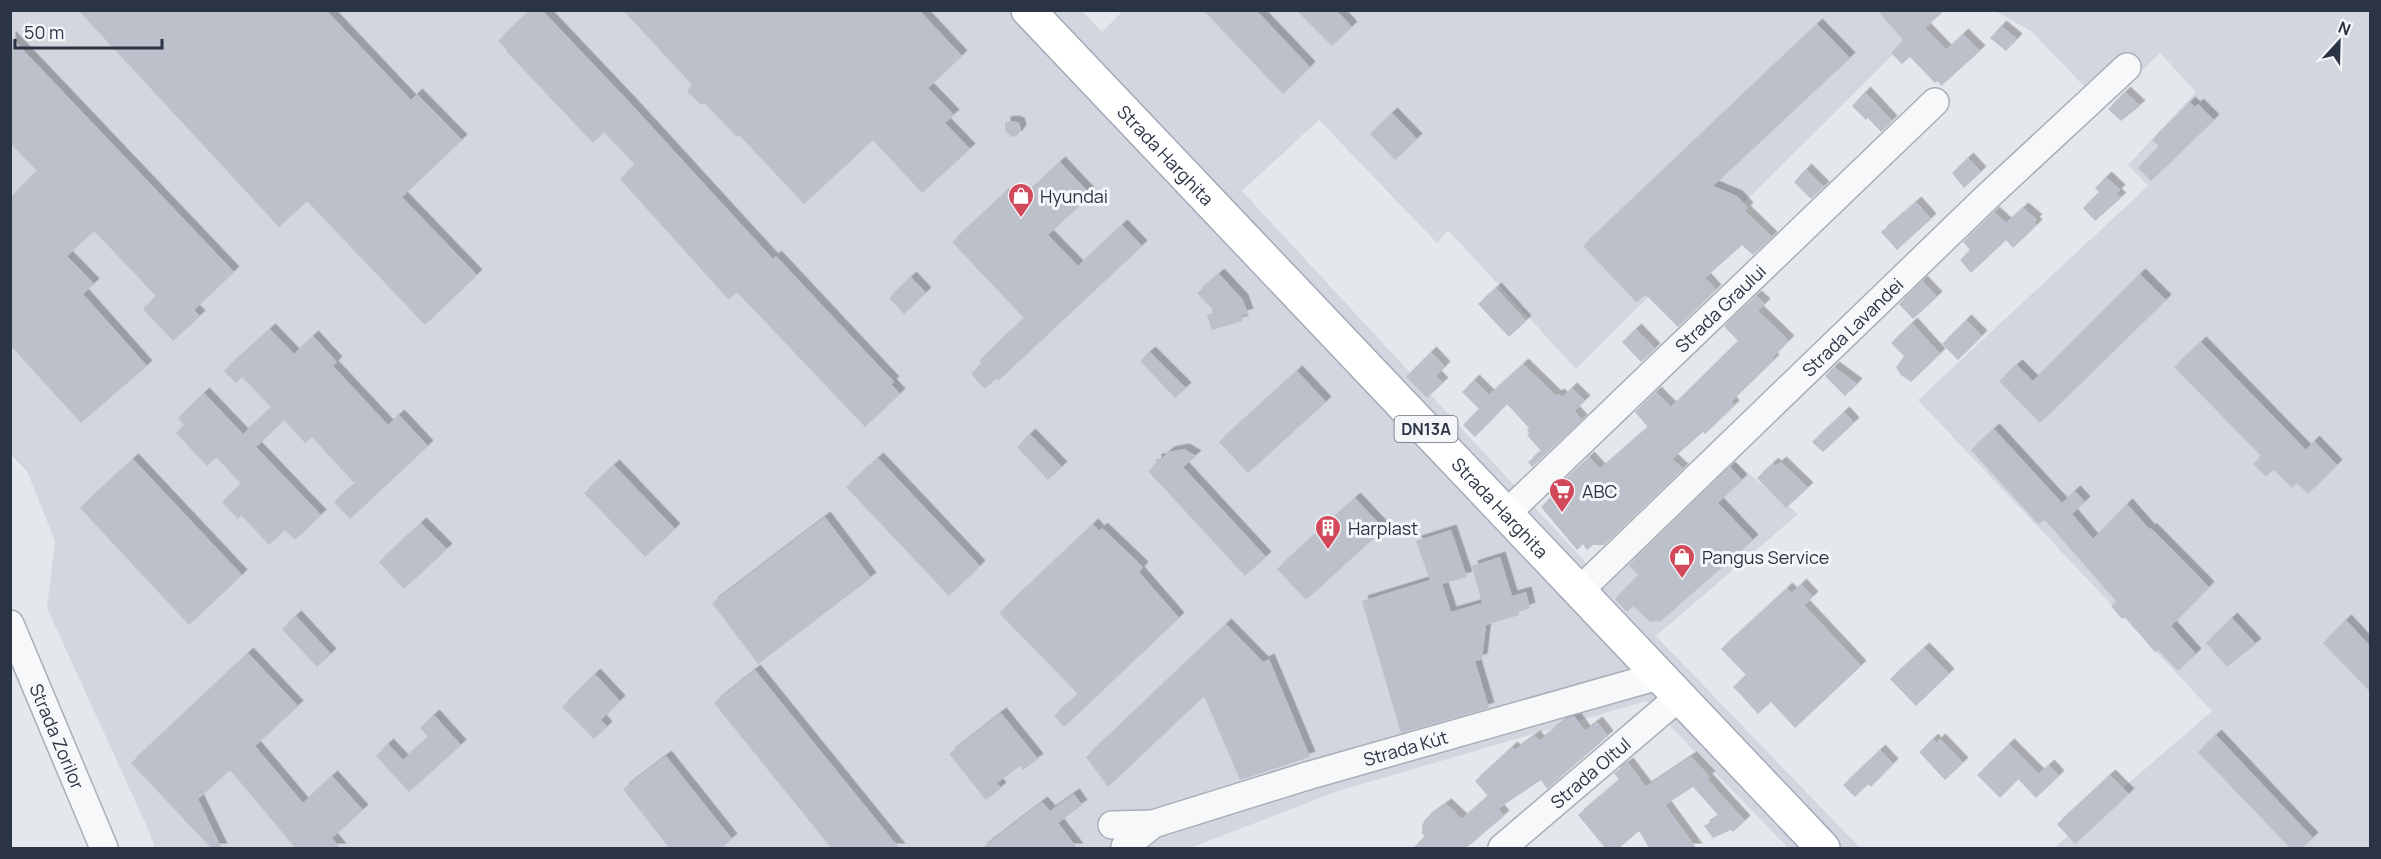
<svg xmlns="http://www.w3.org/2000/svg" width="2381" height="859" viewBox="0 0 2381 859" font-family="Manrope,sans-serif">
  <style>
    .built { fill: #d2d6de }
    .building { fill: #bbc0ca; filter: url(#shadow) }
    .lines { fill: none; stroke-linecap: round; stroke-linejoin: round }
    .minor-casing { stroke: #a9aeb7; stroke-width: 30 }
    .major-casing { stroke: #a3abb8; stroke-width: 36 }
    .minor { stroke: #f7f8fa; stroke-width: 27 }
    .major { stroke: #fff; stroke-width: 33 }
    .labels { text-anchor: middle; dominant-baseline: central; stroke-width: 6; stroke-linejoin: round; paint-order: stroke }
    .shield { fill: #f4f6f9; stroke: #676e7b; stroke-width: 1.5 }
    .shield-label { font-size: 16px; font-weight: bold; fill: #2b3445 }
    .street-label { font-size: 18px; fill: #2b3445; stroke: #f4f6f9 }
    .poi-label { font-size: 18px; fill: #2b3445; stroke: #f4f6f9; text-anchor: start }
  </style>
  <defs>
    <filter id="shadow"><feDropShadow dx="5.5" dy="-5.5" stdDeviation="0" flood-color="#0004"/></filter>
  </defs>
  <rect width="100%" height="100%" fill="#e4e7ec"/>
  <path class="built" d="M1081 10 1102 32 1124 10 1937 11 1576 369 1448 230 1437 243 1319 120 1242 191 1601 579 1730 458 1798 514 1656 636 1860 848H1788L1646 701 1338 791 1190 848H155L148 829 47 608 55 541 27 471 11 455 10 11Z
    M1995 11H2370V848H2054L2212 711 1918 400 2148 186 2128 165 2196 92 2160 53 2104 107 2031 31Z"/>
  <path class="building" d="M78 10H326L411 100 417 94 462 140 402 197 477 275 425 325 307 201 279 227Z
    M530 10H542L632 105 773 259 776 256 894 382 891 384 900 394 865 427 737 292 729 300 620 179 635 165 604 132 593 143 506 51 507 50 498 41Z
    M623 10H919L962 56 928 88 954 115 945 123 970 149 922 193 873 140 804 204 739 135 737 137 704 103 701 105 687 91 692 85Z
    M1203 10H1256L1310 67 1283 94Z
    M1296 10H1336L1352 27 1332 46Z
    M1877 10H1945L1925 28 1946 50 1963 34 1980 51 1941 86 1938 81 1935 83 1910 57 1902 64 1891 53 1903 40Z
    M1817 24 1850 58 1713 186 1737 196 1748 208 1745 211 1772 237 1753 255 1742 245 1705 278 1716 290 1678 327 1645 294 1637 303 1583 246Z
    M2001 26 2017 39 2006 51 1990 38Z
    M10 36 234 272 194 310 200 316 173 341 143 309 156 296 94 231 67 256 94 284 83 294 147 366 81 423 10 345V198L37 171 10 143Z
    M1865 92 1892 121 1881 132 1868 118 1866 120 1852 106Z
    M2125 92 2140 106 2121 121 2108 109Z
    M2190 102 2195 107 2198 104 2214 120 2151 181 2138 168 2159 146 2152 140Z
    M1392 113 1417 139 1395 160 1370 134Z
    M1013 121 1019 123 1021 130 1017 136 1012 137 1005 131V122Z
    M1968 158 1981 172 1964 188 1952 173Z
    M1060 162 1091 195 1048 235 1078 266 1122 225 1142 246 998 381 996 378 985 389 971 374 982 363 979 361 1024 318 952 242 1007 191 1017 202Z
    M1806 169 1824 187 1811 199 1794 182Z
    M2106 177 2120 190 2116 194 2121 198 2095 221 2083 208 2099 192 2095 188Z
    M1916 202 1931 219 1897 250 1881 232Z
    M2023 208 2037 220 2034 222 2037 225 2013 248 2006 240 1971 273 1960 260 1970 250 1963 242 1994 212 2006 223Z
    M1219 274 1243 300 1248 314 1241 316 1243 321 1212 330 1207 315 1215 312 1197 293Z
    M2140 274 2166 300 2040 423 1999 381 2017 365 2033 381Z
    M911 277 926 293 904 314 889 298Z
    M1922 281 1937 297 1913 319 1899 304Z
    M1496 288 1526 321 1509 337 1478 304Z
    M1756 296 1765 304 1758 311 1789 341 1772 358 1774 360 1731 402 1734 406 1705 434 1703 432 1672 459 1683 469 1604 545H1593L1587 550 1583 544 1577 550 1541 507 1556 492 1554 490 1589 457 1600 469 1648 427 1635 412 1656 392 1671 407 1738 341 1724 326Z
    M1966 320 1982 336 1958 360 1942 344Z
    M1912 323 1940 354 1911 382 1901 375 1896 367 1904 356 1891 343Z
    M270 329 294 354 313 336 337 362 333 366 388 425 399 415 428 446 350 519 334 502 355 484 312 437 305 443 284 420 256 447 321 515 295 540 285 530 269 545 241 515 238 519 222 502 241 484 216 457 207 466 176 433 184 425 178 418 204 393 243 434 271 407 242 377 236 383 224 371Z
    M1636 329 1655 349 1641 362 1622 342Z
    M2201 342 2306 450 2314 441 2337 465 2308 494 2297 483 2292 488 2273 469 2266 477 2253 464 2261 456 2174 367Z
    M1150 352 1186 388 1175 398 1140 361Z
    M1431 352 1445 367 1436 376 1443 383 1427 398 1406 377Z
    M1523 364 1556 396 1559 394 1562 397 1572 388 1585 401 1574 411 1582 420 1532 467 1528 462 1541 451 1527 435 1529 433 1527 430 1529 428 1507 404 1475 437 1463 425 1479 409 1462 392 1474 380 1489 395Z
    M1834 367 1857 384 1845 396 1825 376Z
    M1297 371 1326 402 1248 473 1219 442Z
    M1844 412 1854 423 1823 452 1812 442Z
    M1994 429 2062 503 2075 491 2085 502 2072 514 2093 539 2127 504 2150 530 2151 528 2209 587 2171 626 2196 654 2178 671 2158 650 2155 652 2125 617 2122 619 2111 606 2116 601 2045 520 2038 524 1971 450Z
    M1030 434 1062 467 1048 480 1017 447Z
    M1184 449 1196 456 1183 467 1266 557 1245 576 1148 471 1156 464V459H1161L1169 452Z
    M878 458 980 566 949 596 846 487Z
    M133 459 242 575 189 625 80 508Z
    M1781 462 1808 488 1786 508 1757 478 1773 463 1776 466Z
    M614 465 675 529 645 557 584 493Z
    M1730 467 1742 480 1718 503 1753 540 1661 621 1650 622 1633 606 1627 612 1615 599 1638 575 1629 565Z
    M1355 498 1384 529 1306 600 1277 569Z
    M825 517 871 578 758 664 712 603Z
    M421 523 447 549 404 589 379 562Z
    M1093 524 1099 531 1102 528 1143 567 1139 572 1179 618 1064 727 1054 716 1078 694 999 613Z
    M1451 530 1467 577 1442 584 1451 612 1482 603 1472 566 1500 557 1512 596 1526 592 1530 608 1519 612V615L1486 625 1482 659 1475 661 1489 708 1401 733 1362 601 1430 580 1416 541Z
    M1801 584 1813 597 1804 605 1861 666 1795 728 1771 702 1758 714 1741 695 1733 687 1746 675 1721 649 1787 588 1792 593Z
    M296 616 331 654 317 667 282 629Z
    M2232 618 2256 644 2227 667 2206 643Z
    M2346 620 2370 646V692L2323 643Z
    M1226 624 1263 662 1269 659 1310 757 1240 780 1204 696 1108 787 1086 757Z
    M1924 648 1949 674 1916 706 1890 679Z
    M248 653 298 706 255 746 303 803 332 776 363 810 332 838 341 849H296L230 770 198 799 222 849H212L131 763Z
    M755 670 900 849H832L714 703Z
    M595 674 620 701 601 720 607 727 594 739 562 707Z
    M1001 713 1038 759 1023 770 1020 766 997 783 1001 788 986 800 949 754Z
    M434 715 461 745 409 792 376 756 388 744 403 760 428 737 420 728Z
    M1574 716 1585 731 1597 722 1608 736 1547 789 1541 780 1498 809 1504 816 1465 849H1412L1425 836 1422 834V826L1425 819 1446 804 1462 819 1488 796 1475 781 1512 747 1515 750 1535 736 1539 741 1568 718Z
    M2216 735 2313 838 2301 849H2291L2198 752Z
    M1933 739 1936 743 1940 739 1963 763 1945 780 1919 752Z
    M2009 744 2039 774 2049 765 2059 776 2036 798 2018 779 2000 798 1977 775Z
    M1880 750 1893 764 1871 787 1868 784 1855 797 1843 785Z
    M666 756 732 839 720 849H670L623 789Z
    M1691 757 1710 777 1707 779 1745 821 1733 832 1731 830 1713 838 1704 826 1719 816 1693 787 1665 805 1697 849H1650L1639 831 1618 849H1606L1578 815 1619 780 1614 773 1628 763 1646 787Z
    M2110 775 2129 794 2075 844 2057 824Z
    M1074 794 1082 805 1058 823 1078 849H981L1042 802 1050 811Z"/>
  <g class="lines">
    <defs>
      <g id="minor">
        <path id="s1" d="M1506 514 1935 102"/>
        <path id="s2" d="M1579 591 1988 196 2127 67"/>
        <path id="s3" d="M10 624 104 848"/>
        <path d="M1112 825 1153 824"/>
        <path id="s4" d="M1125 847 1153 824 1307 776 1658 676"/>
        <path id="s5" d="M1502 848 1679 697"/>
      </g>
      <g id="major">
        <path id="s6" d="M1028 10 1823 848"/>
      </g>
    </defs>
    <use href="#minor" class="minor-casing"/>
    <use href="#major" class="major-casing"/>
    <use href="#minor" class="minor"/>
    <use href="#major" class="major"/>
  </g>
  <defs>
    <symbol id="shop-pin" viewBox="-11 -11 22 30"><path d="M0 17L-7.5 6A9.5 9.5 0 1 1 7.5 6Z" fill="#d1495b" stroke="#f4f6f9"/><path d="M-5-2.5h2.3a2.7 3.5 0 0 1 5.4 0H5L5.5 6h-11ZM-1.5-2.5h3a1.5 2.3 0 0 0-3 0Z" fill="#fff"/></symbol>
    <symbol id="supermarket-pin" viewBox="-11 -11 22 30"><path d="M0 17L-7.5 6A9.5 9.5 0 1 1 7.5 6Z" fill="#d1495b" stroke="#f4f6f9"/><path d="M-6-5.5h2.5l.6 2H6L4.5 2H-2.5L-4.4-4H-6ZM-1.5 3.2a1.3 1.3 0 1 0 .1 0ZM3 3.2a1.3 1.3 0 1 0 .1 0Z" fill="#fff"/></symbol>
    <symbol id="building-pin" viewBox="-11 -11 22 30"><path d="M0 17L-7.5 6A9.5 9.5 0 1 1 7.5 6Z" fill="#d1495b" stroke="#f4f6f9"/><path d="M-4-6H4V6H1V3H-1V6H-4ZM-2.5-4.3h1.7v1.8h-1.7ZM.8-4.3h1.7v1.8H.8ZM-2.5-1h1.7V.8h-1.7ZM.8-1h1.7V.8H.8Z" fill="#fff"/></symbol>
  </defs>
  <g fill-rule="evenodd">
    <use href="#shop-pin" x="1006" y="181" width="30" height="40"/>
    <use href="#supermarket-pin" x="1547" y="476" width="30" height="40"/>
    <use href="#building-pin" x="1313" y="513" width="30" height="40"/>
    <use href="#shop-pin" x="1667" y="542" width="30" height="40"/>
  </g>
  <g class="labels">
    <rect class="shield" x="1394.5" y="416" width="63" height="26" rx="4.5"/>
    <g class="shield-label">
      <text x="1426" y="429">DN13A</text>
    </g>
    <g class="street-label">
      <text stroke="none"><textPath href="#s6" startOffset="200">Strada Harghita</textPath></text>
      <text stroke="none"><textPath href="#s1" startOffset="297">Strada Graului</textPath></text>
      <text stroke="none"><textPath href="#s2" startOffset="380">Strada Lavandei</textPath></text>
      <text stroke="none"><textPath href="#s6" startOffset="686">Strada Harghita</textPath></text>
      <text stroke="none"><textPath href="#s3" startOffset="122">Strada Zorilor</textPath></text>
      <text stroke="none"><textPath href="#s4" startOffset="300">Strada Kút</textPath></text>
      <text stroke="none"><textPath href="#s5" startOffset="116">Strada Oltul</textPath></text>
    </g>
    <g class="poi-label">
      <text x="1040" y="196">Hyundai</text>
      <text x="1582" y="491">ABC</text>
      <text x="1348" y="528">Harplast</text>
      <text x="1702" y="557">Pangus Service</text>
    </g>
  </g>
  <rect width="2381" height="859" fill="none" stroke="#2b3445" stroke-width="24"/>
  <g transform="translate(2339 42) rotate(22)" stroke="#f4f6f9" stroke-width="4.5" paint-order="stroke">
  <path d="M0-4.5L10 22L0 15L-10 22Z" fill="#2b3445"/>
  <text y="-9" font-size="16" font-weight="bold" text-anchor="middle" fill="#2b3445">N</text>
  </g>
  <path d="M15 39v9h147v-9" fill="none" stroke="#2b3445" stroke-width="3"/>
  <text x="24" y="39" font-size="18" fill="#2b3445" stroke="#f4f6f9" stroke-width="4.5" paint-order="stroke">50 m</text>
</svg>
